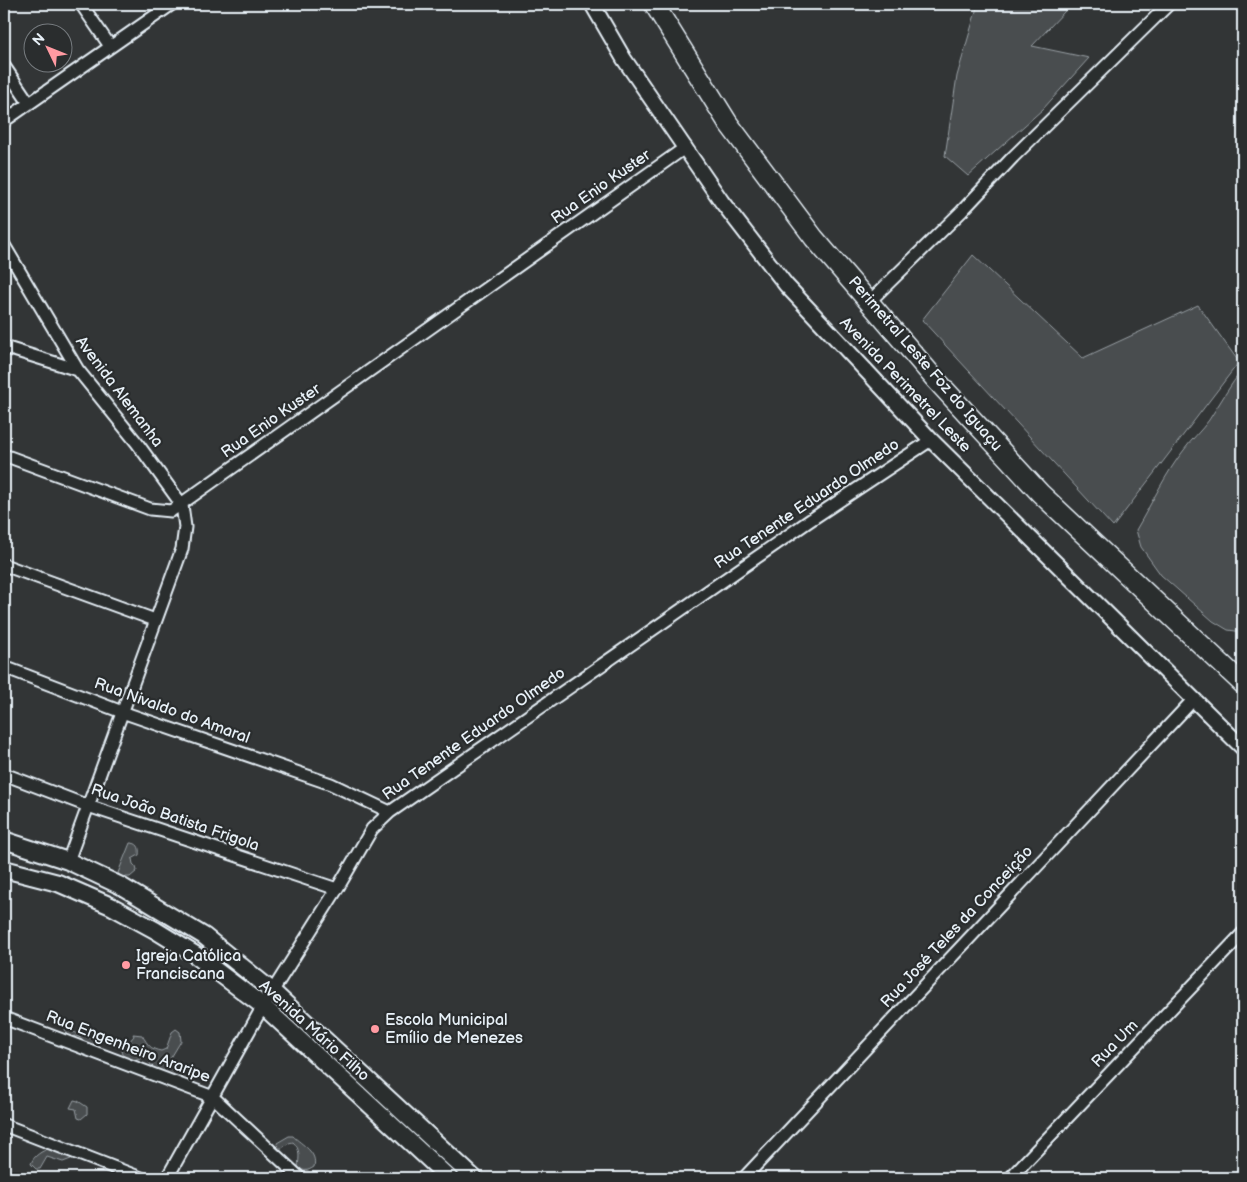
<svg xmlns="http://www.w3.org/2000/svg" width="1247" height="1182" viewBox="0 0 1247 1182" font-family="'Balsamiq Sans',sans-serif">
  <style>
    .green { fill: #494d4f; stroke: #989fa4 }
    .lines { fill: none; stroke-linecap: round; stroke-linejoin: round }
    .stream { stroke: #9fa5aa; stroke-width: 3 }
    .minor-casing { stroke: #e8f1f8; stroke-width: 15 }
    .tertiary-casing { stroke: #e8f1f8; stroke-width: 18 }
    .secondary-casing { stroke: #e8f1f8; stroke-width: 20 }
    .trunk-casing { stroke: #e8f1f8; stroke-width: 22 }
    .minor { stroke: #2a2d2e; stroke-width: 11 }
    .tertiary { stroke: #2a2d2e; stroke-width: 14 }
    .secondary { stroke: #2a2d2e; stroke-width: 16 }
    .trunk { stroke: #2a2d2e; stroke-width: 19 }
    .poi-dot { fill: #ff9aa2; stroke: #2a2d2e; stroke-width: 2 }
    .labels { text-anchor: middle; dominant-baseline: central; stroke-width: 4.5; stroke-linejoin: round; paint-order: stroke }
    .street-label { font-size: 16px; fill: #e8f1f8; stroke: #2a2d2e }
    .poi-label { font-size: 16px; fill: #e8f1f8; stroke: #2a2d2e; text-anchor: start }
  </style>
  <rect width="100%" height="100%" fill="#323536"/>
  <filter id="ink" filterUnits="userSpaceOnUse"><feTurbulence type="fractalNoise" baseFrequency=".02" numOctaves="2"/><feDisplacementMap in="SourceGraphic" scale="10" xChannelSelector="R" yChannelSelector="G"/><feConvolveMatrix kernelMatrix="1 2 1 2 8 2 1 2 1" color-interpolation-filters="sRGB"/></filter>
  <g filter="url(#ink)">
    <path class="green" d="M978 4H1065V11L1032 46 1089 58 1043 109 968 176 945 156 957 76Z
      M973 255 1083 358 1198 305 1239 362 1113 527 922 320Z
      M1243 369V632L1228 630 1213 621 1161 575 1141 547 1136 530C1152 503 1165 474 1184 450 1191 440 1201 431 1209 420 1220 403 1230 385 1243 369Z
      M130 843C138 843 140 847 139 855L132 859 133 864 136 867 137 871 130 877H121L118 873Z
      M65 1029 93 1039 95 1042 94 1046C86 1045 83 1037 75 1036L71 1039 67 1037Z
      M176 1029 180 1032 181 1041 169 1061 176 1067 180 1074 176 1078C163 1076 150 1073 149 1057L145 1056C137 1063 123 1062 122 1050L134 1036 133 1034 142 1035C148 1045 150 1049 161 1051L166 1049 172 1032Z
      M74 1100 78 1101 87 1107V1114L81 1119 78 1118 76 1109 70 1108Z
      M289 1136H293C302 1145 318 1152 314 1167 308 1171 304 1172 298 1167 299 1158 301 1149 293 1142L289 1143 282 1148H278L277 1143Z
      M50 1148 71 1157V1159L63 1162 47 1157 40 1169H36L31 1164C33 1156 42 1151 50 1148Z"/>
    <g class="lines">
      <path class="stream" d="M1238 4 1243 10"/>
      <defs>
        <path id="minor" d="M81 4 110 46
          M4 66 29 103
          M4 121 172 4
          M4 245 78 370 137 443 182 505
          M869 302 962 211 1013 157 1169 4
          M4 347 78 370
          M4 455 150 509 171 511 686 147
          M4 565 155 620
          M4 667 122 712 331 784 390 812
          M4 774 88 806 337 889
          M68 861 182 549 185 527 182 505
          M4 1018 213 1097 300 1178
          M4 1125 141 1178
          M167 1178 263 1006 337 889 372 829 390 812 809 521 931 440
          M744 1178 1194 699
          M1010 1178 1243 933"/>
        <path id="tertiary" d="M592 4 624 59 722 202 786 285 931 440 1243 748"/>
        <path id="secondary" d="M4 840 68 861 121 886 204 936 272 991 474 1178
          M4 869 58 883 111 906 155 930 194 954 263 1006 449 1178"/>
        <path id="trunk" d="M654 4 728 123 814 238 936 380 1040 493 1243 684"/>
      </defs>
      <use href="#minor" class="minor-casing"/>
      <use href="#tertiary" class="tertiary-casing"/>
      <use href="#secondary" class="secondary-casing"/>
      <use href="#trunk" class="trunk-casing"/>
      <use href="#minor" class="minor"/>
      <use href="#tertiary" class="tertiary"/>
      <use href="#secondary" class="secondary"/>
      <use href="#trunk" class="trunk"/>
    </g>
  </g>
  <g class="poi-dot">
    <circle cx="126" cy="965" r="5"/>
    <circle cx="375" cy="1029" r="5"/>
  </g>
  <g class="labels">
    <g class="street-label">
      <text transform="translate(601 187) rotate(-35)">Rua Enio Kuster</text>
      <text transform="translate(925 364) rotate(49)">Perimetral Leste Foz do Iguaçu</text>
      <text transform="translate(905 385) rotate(46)">Avenida Perimetrel Leste</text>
      <text transform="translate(119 392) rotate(53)">Avenida Alemanha</text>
      <text transform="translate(271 421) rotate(-35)">Rua Enio Kuster</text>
      <text transform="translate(807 504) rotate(-34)">Rua Tenente Eduardo Olmedo</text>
      <text transform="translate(172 711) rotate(20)">Rua Nivaldo do Amaral</text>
      <text transform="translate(474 734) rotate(-35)">Rua Tenente Eduardo Olmedo</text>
      <text transform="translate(175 818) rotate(19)">Rua João Batista Frigola</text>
      <text transform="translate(957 927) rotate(-47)">Rua José Teles da Conceição</text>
      <text transform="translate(314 1031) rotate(42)">Avenida Mário Filho</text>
      <text transform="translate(1115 1044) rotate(-46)">Rua Um</text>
      <text transform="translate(128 1047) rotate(21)">Rua Engenheiro Araripe</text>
    </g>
    <g class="poi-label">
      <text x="136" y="956">Igreja Católica<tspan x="136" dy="18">Franciscana</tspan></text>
      <text x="385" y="1020">Escola Municipal<tspan x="385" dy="18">Emílio de Menezes</tspan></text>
    </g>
  </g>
  <rect width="1247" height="1182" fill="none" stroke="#2a2d2e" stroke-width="20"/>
  <rect x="10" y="10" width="1227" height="1162" fill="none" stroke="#e8f1f8" stroke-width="2" filter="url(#ink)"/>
  <g transform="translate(48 48) rotate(313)"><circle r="24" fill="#2a2d2e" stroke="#767b7f"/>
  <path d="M0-4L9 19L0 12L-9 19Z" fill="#ff9aa2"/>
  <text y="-8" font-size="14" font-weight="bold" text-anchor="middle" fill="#e8f1f8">N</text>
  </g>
</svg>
